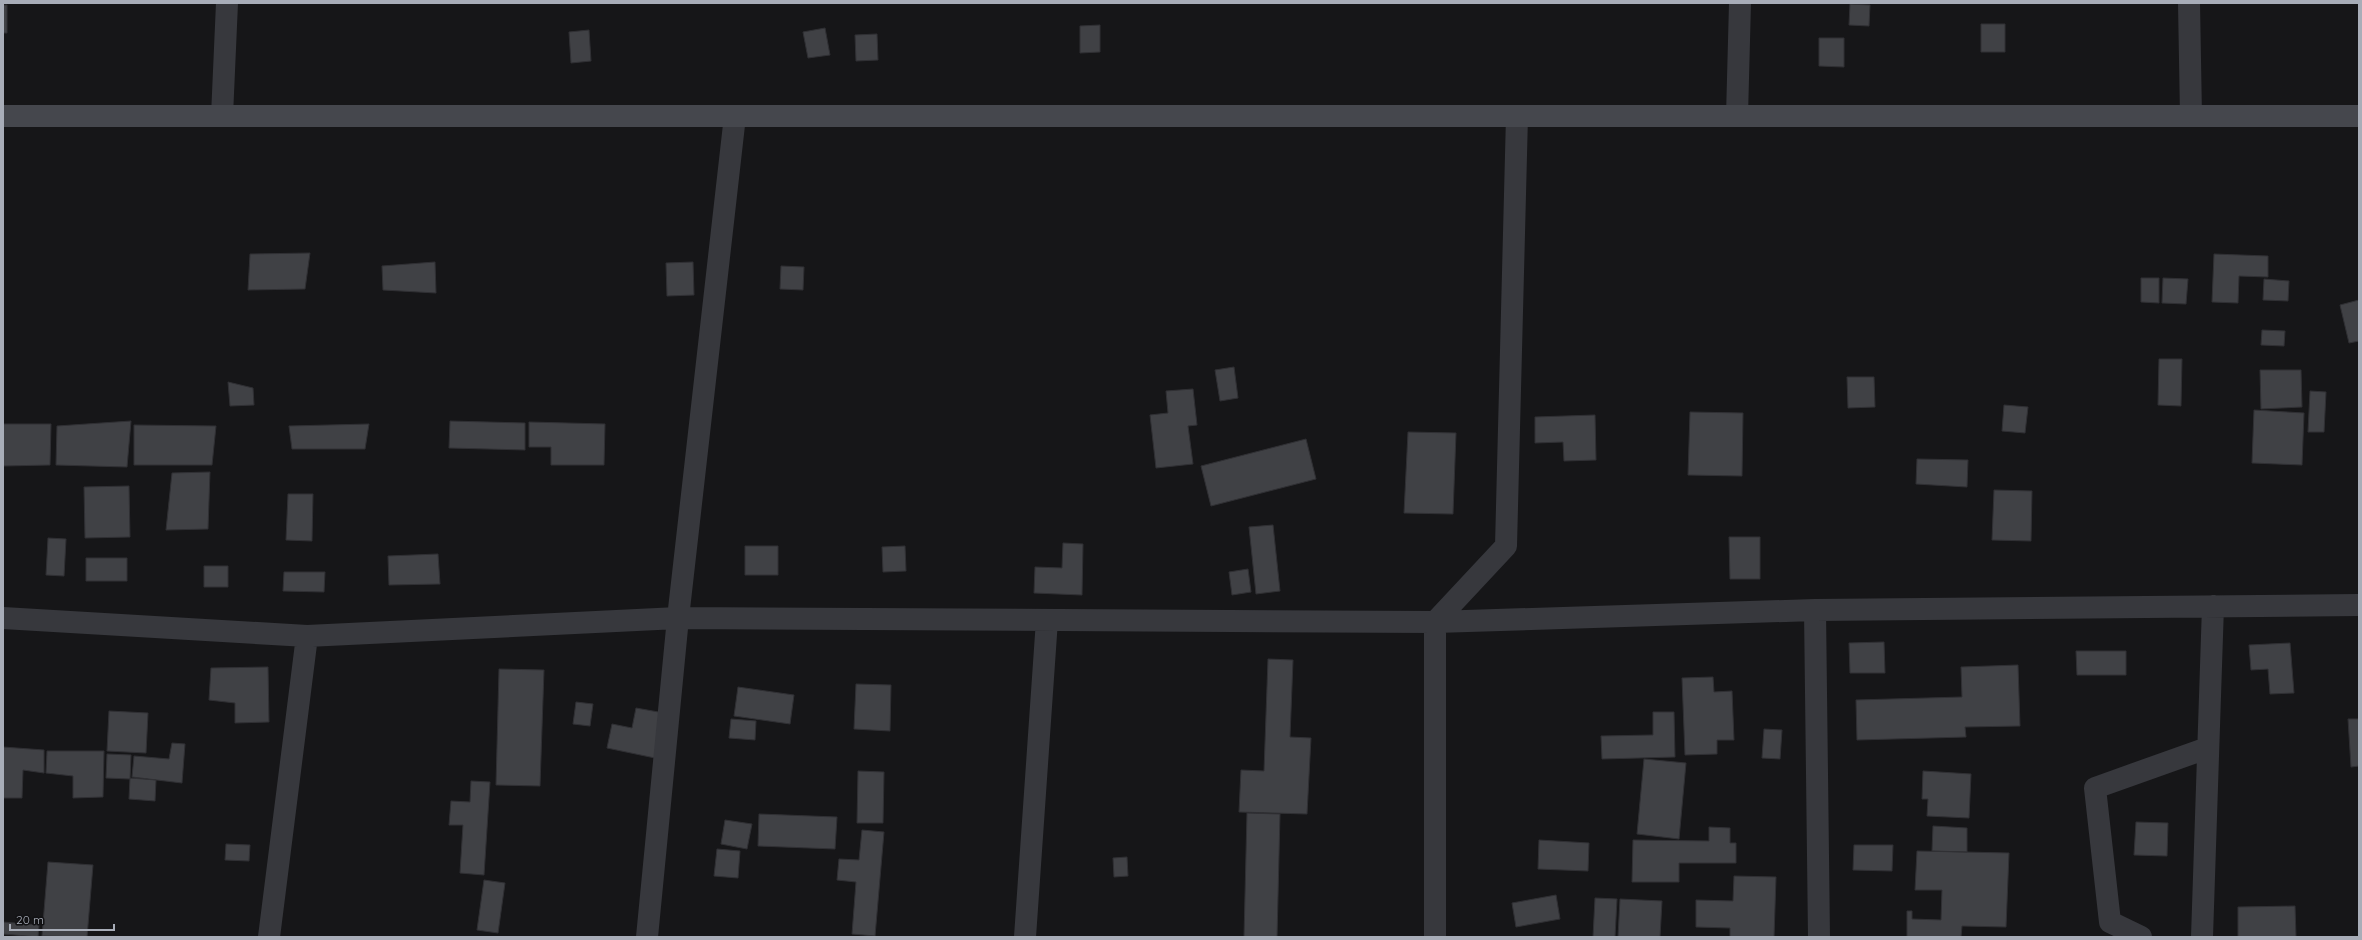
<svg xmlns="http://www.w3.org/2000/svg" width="2362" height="940" viewBox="0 0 2362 940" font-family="Quicksand,sans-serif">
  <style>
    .building { fill: #404145; stroke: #303034 }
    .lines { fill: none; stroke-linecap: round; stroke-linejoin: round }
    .street { stroke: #37383d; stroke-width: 22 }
    .secondary { stroke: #45474d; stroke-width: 22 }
  </style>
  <rect width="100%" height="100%" fill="#161618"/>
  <path class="building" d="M1850 4 1870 5 1869 26 1849 25Z
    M3 5H7V33H3Z
    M1981 24H2005V52H1981Z
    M1100 25V52L1080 53V26Z
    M825 28 830 55 808 58 803 32Z
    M589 30 591 61 571 63 569 32Z
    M877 34 878 60 856 61 855 35Z
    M1819 38H1844V67L1819 66Z
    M310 253 305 289 248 290 250 254Z
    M2214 254 2268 256V277L2239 276 2238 303 2212 302Z
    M435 262 436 293 383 290 382 266Z
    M693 262 694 295 667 296 666 263Z
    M781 266 804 267 803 290 780 289Z
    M2141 278H2159V303L2141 302Z
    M2163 278 2188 279 2186 304 2162 303Z
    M2264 279 2289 281 2288 301 2263 300Z
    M2359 300V341L2349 343 2340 305Z
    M2262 330 2285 331 2284 346 2261 345Z
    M2159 359H2182L2181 406 2158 405Z
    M1234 367 1238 398 1220 401 1215 370Z
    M2260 370H2301L2302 407 2261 409Z
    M1847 377H1874L1875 407 1848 408Z
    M228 382 253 388 254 405 230 406Z
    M1193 389 1197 425 1188 426 1193 464 1156 468 1150 415 1168 413 1166 391Z
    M2310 391 2326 392 2324 432H2308Z
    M2004 405 2028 407 2025 433 2002 431Z
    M2254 410 2304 413 2302 465 2252 463Z
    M1690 412 1743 413 1742 476 1688 475Z
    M1595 415 1596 460 1564 461 1563 442 1535 443V417Z
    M131 421 127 467 56 465 57 426Z
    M450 421 525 423V450L449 448Z
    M529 422 605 424 604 465H551V447H529Z
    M3 424H51L50 465 3 466Z
    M369 424 365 449H292L289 426Z
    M134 425 216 426 212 465H134Z
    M1408 432 1456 433 1453 514 1404 513Z
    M1306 439 1316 479 1211 506 1201 466Z
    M1917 459 1968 460 1967 487 1916 484Z
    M210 472 208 529 166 530 172 473Z
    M129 486 130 537 85 538 84 487Z
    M1994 490 2032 491 2031 541 1992 540Z
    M288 494H313L312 541 286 540Z
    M1273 525 1280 591 1256 594 1249 527Z
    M1729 537H1760V579H1730Z
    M48 538 66 539 64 576 46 575Z
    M1063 543 1083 544 1082 595 1034 593 1035 567 1062 568Z
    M745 546H778V575H745Z
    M905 546 906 571 883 572 882 547Z
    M438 554 440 584 389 585 388 556Z
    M86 558H127V581H86Z
    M204 566H228V587H204Z
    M1248 569 1251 592 1232 595 1229 572Z
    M284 572H325L324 592 283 591Z
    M1884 642 1885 673H1850L1849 643Z
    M2290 643 2294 693 2270 694 2268 669 2251 670 2249 645Z
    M2076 651H2126V675H2077Z
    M1268 659 1293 660 1290 737 1311 738 1307 814 1239 812 1241 770 1264 771Z
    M2018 665 2020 726 1965 727 1966 737 1857 740 1856 700 1962 697 1961 667Z
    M268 667 269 722 235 723V703L209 700 211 668Z
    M499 669 544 670 540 786 496 785Z
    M1713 677 1714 692 1732 691 1734 740H1717V754L1685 755 1682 678Z
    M856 684 891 685 890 731 854 729Z
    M738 687 794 695 790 724 734 716Z
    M576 702 593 704 590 726 573 724Z
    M636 708 664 713 655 758 607 748 612 724 632 728Z
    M109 711 148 713 146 753 107 751Z
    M1653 712H1674L1675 757 1602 759 1601 736 1653 735Z
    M731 719 756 721 755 740 729 738Z
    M2348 719H2359V766L2351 767Z
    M1764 729 1782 730 1780 759 1762 758Z
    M172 743 185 744 182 783 132 777 134 756 169 759Z
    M3 747 44 750V773L23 770 22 798H3Z
    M47 751H104L103 797 73 798V776L46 773Z
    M107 754 131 755 130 779 106 778Z
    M1644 759 1686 763 1679 839 1637 834Z
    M858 771 884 772 883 823H857Z
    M1923 771 1971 774 1969 818 1927 816 1928 799H1922Z
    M130 778 156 780 155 801 129 799Z
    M471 781 490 782 484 875 460 873 463 825H449L451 801 470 802Z
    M1247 813 1280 814 1277 937H1244Z
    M759 814 837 817 835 849 758 846Z
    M725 820 752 824 747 849 721 844Z
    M2136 822 2168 823 2167 856 2134 855Z
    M1933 826 1967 828V852L1932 851Z
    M1709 827 1730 828V843H1736V863H1679V882H1632L1633 840 1709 841Z
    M862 830 884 832 875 936 852 934 856 882 837 880 839 859 859 860Z
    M1539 840 1589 843 1588 871 1538 869Z
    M226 844 250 845 249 861 225 860Z
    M1854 845H1893L1892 871 1853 870Z
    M717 849 740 851 738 878 714 876Z
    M1917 851 2009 853 2006 927 1962 926 1961 937H1907V911H1912V919L1941 920 1942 890H1915Z
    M1127 857 1128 876 1114 877 1113 858Z
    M48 862 93 865 87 937 42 936Z
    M1734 876 1776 877 1774 937H1730V928L1696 927V900L1733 901Z
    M484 880 505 883 498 933 477 930Z
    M1556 895 1560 919 1516 927 1512 903Z
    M1595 898 1617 899 1615 937H1593Z
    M1620 899 1662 901 1660 937H1618Z
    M2295 906 2296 937H2238V907Z
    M3 922 39 925 38 937 3 934Z"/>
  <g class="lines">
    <path class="street" d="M2189 3 2191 116
      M222 116 227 3
      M1737 116 1740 3
      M1815 610 1819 937
      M3 618 307 636 678 618 1435 622 1815 610 2359 605
      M269 937 307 636
      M647 937 678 618 735 116
      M1025 937 1047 620
      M1435 937V622L1506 546 1517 116
      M2141 937 2110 922 2095 788 2207 748
      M2202 937 2213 606"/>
    <path class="secondary" d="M3 116H2359"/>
  </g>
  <rect width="2362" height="940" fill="none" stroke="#a8adb8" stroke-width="8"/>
  <path d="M10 924v6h104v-6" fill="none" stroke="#a8adb8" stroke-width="2"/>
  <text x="16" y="924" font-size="12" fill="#a8adb8" stroke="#111113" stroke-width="3" paint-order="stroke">20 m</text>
</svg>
